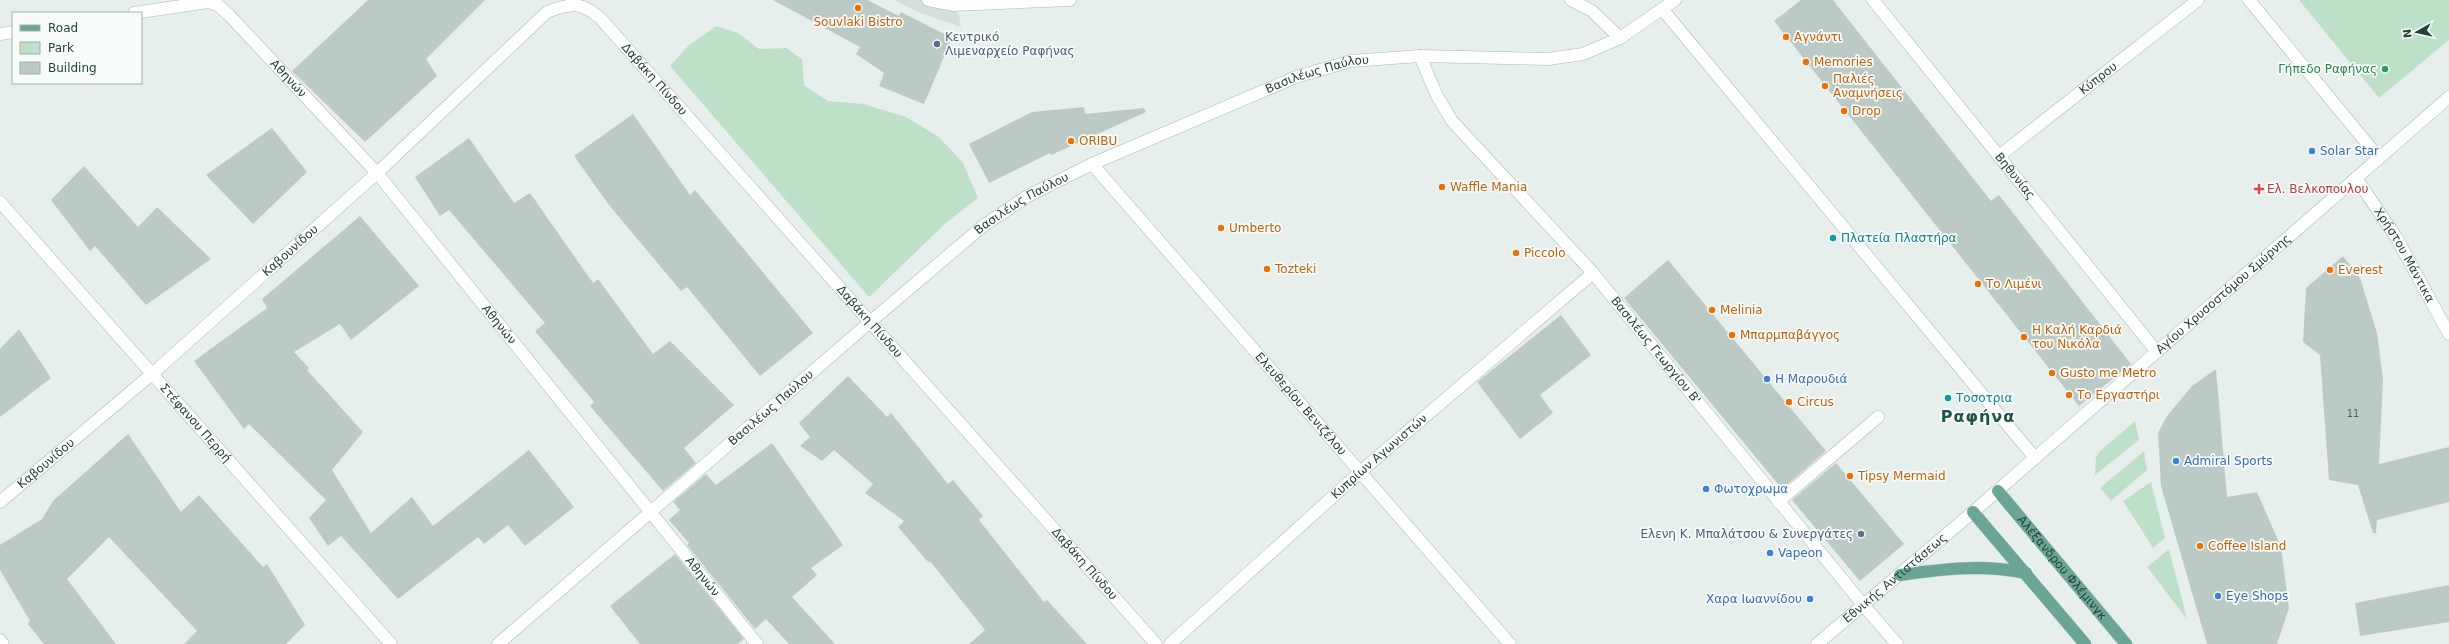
<svg xmlns="http://www.w3.org/2000/svg" width="2449" height="644" viewBox="0 0 2449 644" font-family="'DejaVu Sans',sans-serif">
  <style>
    .built { fill: #d4dfda }
    .green { fill: #bfe0c8 }
    .building { fill: #bbcac4 }
    .lines { fill: none; stroke-linecap: round; stroke-linejoin: round }
    .pedestrian-casing { stroke: #a8b8b2; stroke-width: 13 }
    .minor-casing { stroke: #a8b8b2; stroke-width: 13 }
    .tertiary-casing { stroke: #a8b8b2; stroke-width: 13 }
    .secondary-casing { stroke: #a4bbb3; stroke-width: 13 }
    .primary-casing { stroke: #c2cac8; stroke-width: 13 }
    .pedestrian { stroke: #fff; stroke-width: 12 }
    .minor { stroke: #fff; stroke-width: 12 }
    .tertiary { stroke: #fff; stroke-width: 12 }
    .secondary { stroke: #fff; stroke-width: 12 }
    .primary { stroke: #6aa596; stroke-width: 12 }
    .food-dot { fill: #e8710a; stroke: #f7fbf9; stroke-width: 1.5 }
    .service-dot { fill: #5c6f8a; stroke: #f7fbf9; stroke-width: 1.5 }
    .leisure-dot { fill: #2e9e5b; stroke: #f7fbf9; stroke-width: 1.5 }
    .shop-dot { fill: #3f7fe0; stroke: #f7fbf9; stroke-width: 1.5 }
    .health-dot { fill: #e0444e; stroke: #f7fbf9; stroke-width: 1.5 }
    .culture-dot { fill: #0f9aa8; stroke: #f7fbf9; stroke-width: 1.5 }
    .labels { text-anchor: middle; dominant-baseline: central; stroke-width: 3.5; stroke-linejoin: round; paint-order: stroke }
    .number-label { font-size: 10px; fill: #4a645c }
    .food-label { font-size: 12px; fill: #c56008; stroke: #f7fbf9; text-anchor: start }
    .service-label { font-size: 12px; fill: #4e5e75; stroke: #f7fbf9; text-anchor: start }
    .leisure-label { font-size: 12px; fill: #27864d; stroke: #f7fbf9; text-anchor: end }
    .street-label { font-size: 12px; fill: #24423a; stroke: #f7fbf9 }
    .shop-label { font-size: 12px; fill: #366cbe; stroke: #f7fbf9; text-anchor: start }
    .health-label { font-size: 12px; fill: #be3a42; stroke: #f7fbf9; text-anchor: start }
    .culture-label { font-size: 12px; fill: #0d838f; stroke: #f7fbf9; text-anchor: start }
    .district-label { font-size: 16px; font-weight: bold; letter-spacing: 1px; fill: #1f5548; stroke: #f7fbf9 }
  </style>
  <rect width="100%" height="100%" fill="#e6efeb"/>
  <path class="built" d="M894 0H950L959 15 961 27 921 13Z"/>
  <path class="green" d="M2299 0H2449V40L2379 98Z
    M716 26 738 33 759 49 786 48 802 59 804 85 828 101 863 104 906 117 939 137 963 163 978 198 947 222 869 297 670 66 688 46Z
    M2135 421 2139 440 2095 475 2096 457 2099 452Z
    M2144 451 2147 470 2111 501 2100 488Z
    M2151 482 2165 538 2153 548 2123 501Z
    M2169 549 2187 619 2147 567Z"/>
  <path class="building" d="M368 0H485L426 59 437 76 365 142 292 71Z
    M773 0H867L899 16 901 12 952 38 924 104 879 86 884 73 856 54 860 47Z
    M1801 0H1833L1991 201 1999 195 2131 364 2079 406 1774 21Z
    M1084 107 1085 114 1144 108 1146 112 1051 155 1050 153 989 183 969 144 1032 112Z
    M633 114 690 195 695 190 813 333 760 376 687 287 681 291 609 205 574 156Z
    M272 128 307 172 253 224 206 175Z
    M469 138 514 203 530 193 593 283 598 279 653 354 670 341 734 405 684 448 696 463 663 491 590 406 594 402 535 331 545 323 449 210 440 216 415 177Z
    M84 166 138 227 157 207 211 259 146 305 95 246 90 251 51 200Z
    M360 216 419 286 351 340 340 324 294 352 309 368 307 370 363 432 332 470 371 533 412 497 433 526 529 450 574 507 525 546 508 525 484 544 478 537 398 599 341 536 328 546 309 518 326 500 249 424 244 429 194 361 267 308 262 299Z
    M2343 256 2360 278 2377 333 2383 379 2379 464 2449 447V502L2377 520 2376 533H2373L2358 485 2329 480 2320 355 2303 342 2306 288Z
    M1668 260 1826 451 1782 489 1624 298Z
    M1561 315 1591 355 1540 395 1553 413 1520 439 1477 382Z
    M19 329 51 378 0 417V349Z
    M2216 369 2227 497 2257 492 2281 547 2289 608 2277 644H2207L2161 486 2158 433 2167 416 2192 386Z
    M848 376 887 417 891 413 948 484 953 480 983 516 979 520 1044 602 1047 600 1087 644H969L985 630 930 561 929 563 898 527 904 521 865 493 873 484 834 450 822 461 800 446 810 437 799 423Z
    M128 434 181 512 199 495 263 567 267 564 305 625 286 644H184L197 631 109 537 67 579 116 644H44L28 624 30 621 0 570V545L42 519 53 501Z
    M772 443 843 545 811 568 817 575 792 597 835 644H789L766 619 755 629 687 545 689 543 669 520 680 510 673 502 706 474 716 485Z
    M1836 463 1904 544 1860 581 1792 500Z
    M675 554 744 639 738 644H640L610 606Z
    M2449 585V622L2360 636 2355 603Z"/>
  <g class="lines">
    <defs>
      <path id="pedestrian" d="M1663 10 2035 458
        M1778 502 1878 417"/>
      <g id="minor">
        <path d="M928 0 954 5 1070 0"/>
        <path d="M1571 0 1592 11 1620 38"/>
        <path id="s1" d="M1873 0 2157 352"/>
        <path d="M2249 0 2379 158"/>
        <path id="s2" d="M134 13 208 2 218 5 230 16 377 173 757 644"/>
        <path d="M0 34 13 32"/>
        <path id="s3" d="M1999 156 2198 0"/>
        <path id="s4" d="M1092 164 1510 644"/>
        <path id="s5" d="M2356 178 2396 237 2449 334"/>
        <path id="s6" d="M0 202 391 644"/>
        <path id="s7" d="M0 502 152 374 377 173 547 12C571 3 581 1 601 19L1156 644"/>
        <path d="M1864 606 1897 644"/>
        <path d="M0 640 3 644"/>
        <path id="s8" d="M498 644 870 322 983 226 1026 197 1092 164 1296 77 1351 61 1420 56"/>
      </g>
      <g id="tertiary">
        <path id="s9" d="M1675 0 1620 38 1583 54 1548 59 1420 56 1437 96 1452 121 1593 273 1864 606"/>
        <path id="s10" d="M1170 644 1359 473 1593 273"/>
        <path id="s11" d="M1817 644 1973 512"/>
      </g>
      <g id="secondary">
        <path id="s12" d="M1973 512 2449 97"/>
      </g>
      <g id="primary">
        <path id="s13" d="M1998 491 2126 644"/>
        <path d="M1973 512 2085 644"/>
        <path d="M1900 575C1943 569 1982 564 2026 573"/>
      </g>
    </defs>
    <use href="#pedestrian" class="pedestrian-casing"/>
    <use href="#minor" class="minor-casing"/>
    <use href="#tertiary" class="tertiary-casing"/>
    <use href="#secondary" class="secondary-casing"/>
    <use href="#primary" class="primary-casing"/>
    <use href="#pedestrian" class="pedestrian"/>
    <use href="#minor" class="minor"/>
    <use href="#tertiary" class="tertiary"/>
    <use href="#secondary" class="secondary"/>
    <use href="#primary" class="primary"/>
  </g>
  <g class="food-dot">
    <circle cx="858" cy="8" r="4"/>
    <circle cx="1786" cy="37" r="4"/>
    <circle cx="1806" cy="62" r="4"/>
    <circle cx="1825" cy="86" r="4"/>
    <circle cx="1844" cy="111" r="4"/>
    <circle cx="1071" cy="141" r="4"/>
    <circle cx="1442" cy="187" r="4"/>
    <circle cx="1221" cy="228" r="4"/>
    <circle cx="1516" cy="253" r="4"/>
    <circle cx="1267" cy="269" r="4"/>
    <circle cx="2330" cy="270" r="4"/>
    <circle cx="1978" cy="284" r="4"/>
    <circle cx="1712" cy="310" r="4"/>
    <circle cx="1732" cy="335" r="4"/>
    <circle cx="2024" cy="337" r="4"/>
    <circle cx="2052" cy="373" r="4"/>
    <circle cx="2069" cy="395" r="4"/>
    <circle cx="1789" cy="402" r="4"/>
    <circle cx="1850" cy="476" r="4"/>
    <circle cx="2200" cy="546" r="4"/>
  </g>
  <g class="service-dot">
    <circle cx="937" cy="44" r="4"/>
    <circle cx="1861" cy="534" r="4"/>
  </g>
  <circle class="leisure-dot" cx="2385" cy="69" r="4"/>
  <g class="shop-dot">
    <circle cx="2312" cy="151" r="4"/>
    <circle cx="1767" cy="379" r="4"/>
    <circle cx="2176" cy="461" r="4"/>
    <circle cx="1706" cy="489" r="4"/>
    <circle cx="1770" cy="553" r="4"/>
    <circle cx="2218" cy="596" r="4"/>
    <circle cx="1810" cy="599" r="4"/>
  </g>
  <path class="health-dot" d="M2257 183h4v4h4v4h-4v4h-4v-4h-4v-4h4z"/>
  <g class="culture-dot">
    <circle cx="1833" cy="238" r="4"/>
    <circle cx="1948" cy="398" r="4"/>
  </g>
  <g class="labels">
    <g class="number-label">
      <text x="2353" y="413">11</text>
    </g>
    <g class="food-label">
      <text x="858" y="22" text-anchor="middle">Souvlaki Bistro</text>
      <text x="1794" y="37">Αγνάντι</text>
      <text x="1814" y="62">Memories</text>
      <text x="1833" y="79">Παλιές<tspan x="1833" dy="14">Αναμνήσεις</tspan></text>
      <text x="1852" y="111">Drop</text>
      <text x="1079" y="141">ORIBU</text>
      <text x="1450" y="187">Waffle Mania</text>
      <text x="1229" y="228">Umberto</text>
      <text x="1524" y="253">Piccolo</text>
      <text x="1275" y="269">Tozteki</text>
      <text x="2338" y="270">Everest</text>
      <text x="1986" y="284">Το Λιμένι</text>
      <text x="1720" y="310">Melinia</text>
      <text x="2032" y="330">Η Καλή Καρδιά<tspan x="2032" dy="14">του Νικόλα</tspan></text>
      <text x="1740" y="335">Μπαρμπαβάγγος</text>
      <text x="2060" y="373">Gusto me Metro</text>
      <text x="2077" y="395">Το Εργαστήρι</text>
      <text x="1797" y="402">Circus</text>
      <text x="1858" y="476">Tipsy Mermaid</text>
      <text x="2208" y="546">Coffee Island</text>
    </g>
    <g class="service-label">
      <text x="945" y="37">Κεντρικό<tspan x="945" dy="14">Λιμεναρχείο Ραφήνας</tspan></text>
      <text x="1853" y="534" text-anchor="end">Ελενη Κ. Μπαλάτσου &amp; Συνεργάτες</text>
    </g>
    <g class="leisure-label">
      <text x="2377" y="69">Γήπεδο Ραφήνας</text>
    </g>
    <g class="street-label">
      <text stroke="none"><textPath href="#s8" startOffset="1009">Βασιλέως Παύλου</textPath></text>
      <text stroke="none"><textPath href="#s3" startOffset="126">Κύπρου</textPath></text>
      <text stroke="none"><textPath href="#s2" startOffset="187">Αθηνών</textPath></text>
      <text stroke="none"><textPath href="#s7" startOffset="874">Δαβάκη Πίνδου</textPath></text>
      <text stroke="none"><textPath href="#s1" startOffset="226">Βηθυνίας</textPath></text>
      <text stroke="none"><textPath href="#s8" startOffset="685">Βασιλέως Παύλου</textPath></text>
      <text stroke="none"><textPath href="#s7" startOffset="384">Καβουνίδου</textPath></text>
      <text stroke="none"><textPath href="#s5" startOffset="91">Χρήστου Μάντικα</textPath></text>
      <text stroke="none"><textPath href="#s12" startOffset="332">Αγίου Χρυσοστόμου Σμύρνης</textPath></text>
      <text stroke="none"><textPath href="#s7" startOffset="1198">Δαβάκη Πίνδου</textPath></text>
      <text stroke="none"><textPath href="#s2" startOffset="511">Αθηνών</textPath></text>
      <text stroke="none"><textPath href="#s9" startOffset="650">Βασιλέως Γεωργίου Β'</textPath></text>
      <text stroke="none"><textPath href="#s4" startOffset="318">Ελευθερίου Βενιζέλου</textPath></text>
      <text stroke="none"><textPath href="#s8" startOffset="361">Βασιλέως Παύλου</textPath></text>
      <text stroke="none"><textPath href="#s6" startOffset="295">Στέφανου Περρή</textPath></text>
      <text stroke="none"><textPath href="#s10" startOffset="281">Κυπρίων Αγωνιστών</textPath></text>
      <text stroke="none"><textPath href="#s7" startOffset="60">Καβουνίδου</textPath></text>
      <text stroke="none"><textPath href="#s7" startOffset="1522">Δαβάκη Πίνδου</textPath></text>
      <text stroke="none"><textPath href="#s13" startOffset="100">Αλέξανδρου Φλέμινγκ</textPath></text>
      <text stroke="none"><textPath href="#s2" startOffset="835">Αθηνών</textPath></text>
      <text stroke="none"><textPath href="#s11" startOffset="102">Εθνικής Αντιστάσεως</textPath></text>
    </g>
    <g class="shop-label">
      <text x="2320" y="151">Solar Star</text>
      <text x="1775" y="379">Η Μαρουδιά</text>
      <text x="2184" y="461">Admiral Sports</text>
      <text x="1714" y="489">Φωτοχρωμα</text>
      <text x="1778" y="553">Vapeon</text>
      <text x="2226" y="596">Eye Shops</text>
      <text x="1802" y="599" text-anchor="end">Χαρα Ιωαννίδου</text>
    </g>
    <g class="health-label">
      <text x="2267" y="189">Ελ. Βελκοπουλου</text>
    </g>
    <g class="culture-label">
      <text x="1841" y="238">Πλατεία Πλαστήρα</text>
      <text x="1956" y="398">Τοσοτρια</text>
    </g>
    <g class="district-label">
      <text x="1978" y="416">Ραφήνα</text>
    </g>
  </g>
  <rect x="12" y="12" width="130" height="72" fill="#f7fbf9" stroke="#a3b1ad"/>
  <rect x="20" y="25" width="20" height="6" fill="#6aa596" stroke="#a3b1ad"/>
  <text x="48" y="32" font-size="12" fill="#24423a">Road</text>
  <rect x="20" y="42" width="20" height="12" fill="#bfe0c8" stroke="#a3b1ad"/>
  <text x="48" y="52" font-size="12" fill="#24423a">Park</text>
  <rect x="20" y="62" width="20" height="12" fill="#bbcac4" stroke="#a3b1ad"/>
  <text x="48" y="72" font-size="12" fill="#24423a">Building</text>
  <g transform="translate(2417 32) rotate(262)" stroke="#f7fbf9" stroke-width="3" paint-order="stroke">
  <path d="M0-3L7 15L0 10L-7 15Z" fill="#24423a"/>
  <text y="-6" font-size="11" font-weight="bold" text-anchor="middle" fill="#24423a">N</text>
  </g>
</svg>
